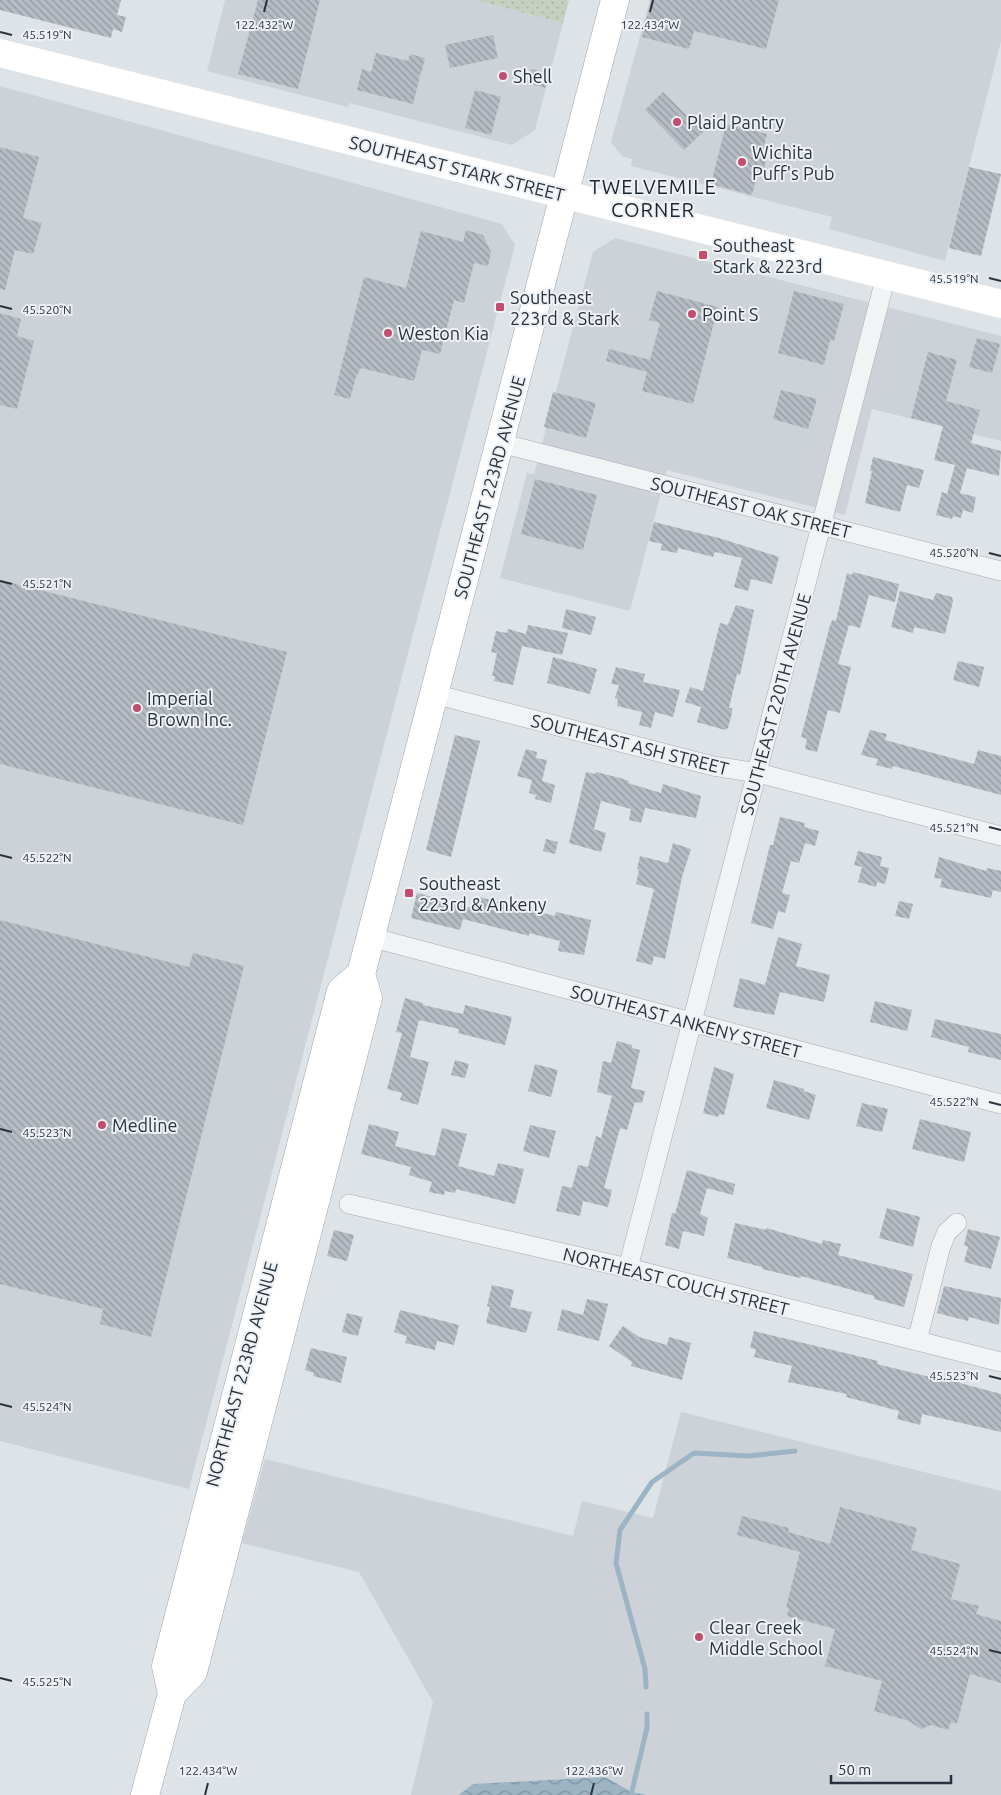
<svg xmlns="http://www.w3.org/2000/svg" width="1001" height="1795" viewBox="0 0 1001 1795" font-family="Ubuntu,sans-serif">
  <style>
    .built { fill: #cdd2d8 }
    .grass { fill: url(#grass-dots) }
    .water { fill: url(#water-waves) }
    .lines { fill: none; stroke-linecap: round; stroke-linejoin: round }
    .stream { stroke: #9cb4c4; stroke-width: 5 }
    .building { fill: url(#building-back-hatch) }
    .street-casing { stroke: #a4aab0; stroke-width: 20 }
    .primary-casing { stroke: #9fa8b1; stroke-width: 29 }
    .street { stroke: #f1f3f5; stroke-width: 19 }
    .secondary { stroke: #fff; stroke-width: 28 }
    .primary { stroke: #fff; stroke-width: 28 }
    .ticks { fill: none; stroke: #29323c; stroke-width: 2 }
    .poi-dot { fill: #c24d6c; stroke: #eef1f4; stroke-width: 2 }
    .labels { text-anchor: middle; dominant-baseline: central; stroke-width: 4; stroke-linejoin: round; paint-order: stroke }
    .poi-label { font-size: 18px; fill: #29323c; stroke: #eef1f4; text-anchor: start }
    .street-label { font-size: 18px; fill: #29323c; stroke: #eef1f4 }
    .quarter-label { font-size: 20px; letter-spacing: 1px; fill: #1b232d; stroke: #eef1f4 }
    .ticks-label { font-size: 12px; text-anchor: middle; fill: #29323c; stroke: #eef1f4; stroke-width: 4; stroke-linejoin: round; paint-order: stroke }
  </style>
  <defs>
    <pattern id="grass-dots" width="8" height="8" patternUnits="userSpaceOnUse" patternTransform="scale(1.25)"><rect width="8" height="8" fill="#c6d0c0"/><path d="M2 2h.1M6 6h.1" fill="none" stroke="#aab3a6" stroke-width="1.8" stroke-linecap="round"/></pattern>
    <pattern id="water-waves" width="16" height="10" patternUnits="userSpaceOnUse" patternTransform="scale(1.25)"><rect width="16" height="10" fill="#9cb4c4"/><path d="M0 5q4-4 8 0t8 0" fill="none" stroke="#7f93a0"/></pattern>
    <pattern id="building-back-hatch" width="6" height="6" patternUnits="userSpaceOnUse" patternTransform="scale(1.25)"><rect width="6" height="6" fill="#b6bcc3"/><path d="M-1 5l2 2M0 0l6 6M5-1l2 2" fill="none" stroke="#9499a0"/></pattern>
  </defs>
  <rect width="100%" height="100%" fill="#dee3e7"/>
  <path class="built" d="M225 0H475L563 23 535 130 512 145 349 103 348 107 207 71Z
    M650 0H1001V41L945 261 829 229 832 217 631 166 632 159 622 156 611 142Z
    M0 86 502 224 515 245 189 1489 0 1441Z
    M615 238 1001 336V441L872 409 845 515 667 470 630 611 500 578 527 473 534 474 593 252Z
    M681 1412 1001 1491V1795H411L433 1702 359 1572 242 1543 265 1459 573 1536 582 1501 653 1518Z"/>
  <path class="grass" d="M475 0H569L563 23Z"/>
  <path class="water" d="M605 1777 632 1792 647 1795H459L473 1784Z"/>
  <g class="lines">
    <path class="stream" d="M646 1687 645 1669 616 1563 620 1530 652 1482 694 1453 749 1456 795 1451
      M631 1795 647 1728V1714"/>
  </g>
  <path class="building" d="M0 0H121L117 15 126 17 122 32 113 29 111 38 0 10Z
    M258 0H320L298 89 238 74Z
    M651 0H779L766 49 694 31 689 49 642 37Z
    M493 35 498 58 450 68 445 45Z
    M376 53 408 61 410 54 425 58 421 74 418 75 420 76 413 104 357 90 362 69 371 72Z
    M531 69 549 73 545 88 527 83Z
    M475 90 501 97 491 135 465 128Z
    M663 92 703 132 684 150 645 110Z
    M726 124 767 134 762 154 767 155 764 169 759 167 752 195 711 184Z
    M0 147 39 157 23 218 42 223 33 254 15 250 5 290 0 289Z
    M969 167 1001 174 981 256 949 248Z
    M466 230 483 235 491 252 488 266 474 263 464 303 454 300 440 354 422 350 414 381 361 368 356 377 350 399 334 395 364 277 406 288 421 231 463 242Z
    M657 291 718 307 693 404 642 391 647 372 606 361 609 349 650 360 660 323 649 320Z
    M794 291 844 304 834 341 830 340 824 365 778 353Z
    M0 313 21 319 17 336 34 341 17 409 0 405Z
    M977 338 1000 344 992 373 969 367Z
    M928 352 957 360 946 401 980 410 971 443 1001 451 999 476 967 468 960 493 976 497 973 513 963 510 961 518 953 516 952 519 936 515 942 492 947 494 955 465 934 460 943 426 911 418Z
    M781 390 817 399 808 429 773 419Z
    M553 392 596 403 586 438 544 427Z
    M873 457 924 470 919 488 907 485 900 512 865 503 872 471H870Z
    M535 479 597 495 583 550 521 534Z
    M654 522 719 538 779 557 772 584 751 579 748 591 734 587 742 558 715 552 713 557 678 548 677 553 661 550 662 544 649 541Z
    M853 572 899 584 895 602 869 595 860 628 849 625 838 664 851 667 840 713 828 710 817 752 805 749 807 739 801 737 829 629 832 620 836 621 847 573 852 575Z
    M0 580 287 652 243 825 0 764Z
    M900 591 933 600 936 593 952 597 953 601 945 634 914 627 913 633 891 627Z
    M736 605 754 610 740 675 737 674 729 708H732V713L728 728 725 730 697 722 701 707 685 702 690 687 703 691 720 623 728 625Z
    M566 609 596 617 591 635 562 628Z
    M528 625 568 633 562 655 522 646 513 685 494 681 495 676H492L497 653 491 652 496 631 507 633 508 629 526 634Z
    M553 657 597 669 590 694 547 683Z
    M958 661 984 667 979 687 953 680Z
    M616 667 645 674 643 682 680 690 673 717 655 712 651 728 639 725 642 712 617 706 618 699 615 698 619 685 611 684Z
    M870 730 887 734 885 740 974 764 978 750 1001 756V795L893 766 892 769 876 765 878 759 861 755Z
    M455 735 480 741 451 857 426 850Z
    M526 749 537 752 536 758 547 760 542 781 555 785 551 803 535 799 536 795 529 793 532 780 517 776Z
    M586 772 595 774 596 772 620 778 629 781 628 783 661 793 663 784 701 796 696 818 645 808 641 823 629 820 631 809 601 801 594 829 606 833 601 852 569 843Z
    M780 817 805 823 804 827 819 831 815 846 805 843 799 863 791 861 782 893 790 895 785 913 778 911 773 929 751 923 770 845H773Z
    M546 839 558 842 555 854 543 851Z
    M673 843 691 849 682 877 665 959 654 956 652 965 636 961 654 889 636 884 639 870 637 869 640 856 668 863Z
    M858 851 882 857 880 866 889 868 885 884 877 882 876 887 858 882 862 867 854 865Z
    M939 857 986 871 987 868 1001 871V892L993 890 991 898 940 887 942 879 934 878Z
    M417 893 476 909 479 897 555 916 556 912 591 920 584 955 558 951 560 941 529 933V936L463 919 460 930 411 918Z
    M899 901 913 904 909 919 895 916Z
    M0 920 189 967 193 953 244 966 151 1337 100 1324 103 1309 0 1284Z
    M778 937 802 944 796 966 830 975 824 1002 780 992 774 1015 733 1007 740 978 765 985Z
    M405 998 423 1003V1005L463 1014 465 1005 512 1017 505 1045 458 1033 459 1029 419 1020 410 1057 429 1062 418 1105 400 1100 402 1093 387 1089 402 1033 396 1032Z
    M875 1001 912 1010 907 1031 870 1022Z
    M935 1019 1001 1034V1060L968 1052 969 1047 931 1037Z
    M617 1041 632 1045V1048L640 1050 631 1088 645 1091 642 1103 635 1102 627 1130 620 1128 604 1188 612 1190 608 1207 583 1201 580 1216 556 1211 562 1186 572 1188 578 1165 588 1167 596 1136 601 1138 612 1096 597 1092 603 1061 611 1063Z
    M455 1060 469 1064 465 1078 451 1075Z
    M535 1064 558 1070 551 1097 528 1091Z
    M714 1067 734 1074 724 1115 719 1114 718 1117 703 1113Z
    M774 1080 804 1089V1091L816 1095 809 1120 766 1108Z
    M862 1103 888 1109 882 1132 856 1126Z
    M920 1119 971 1132 964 1162 912 1149Z
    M369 1124 399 1132 395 1146 435 1156 442 1128 467 1134 458 1166 494 1176 498 1163 524 1169 515 1204 456 1189 455 1193 445 1191 444 1195 429 1192 432 1182 409 1175 411 1167 361 1154Z
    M530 1125 556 1131 549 1158 523 1151Z
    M687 1170 735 1184 733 1195 707 1188 700 1214 708 1218 704 1236 683 1231 679 1249 665 1245 672 1213 675 1214Z
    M887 1208 920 1217 913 1247 879 1238Z
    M735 1223 766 1230V1228L822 1244 823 1240 841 1244 838 1255 913 1274 904 1307 874 1299V1296L801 1276 800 1278 762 1269V1267L727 1258Z
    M968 1229 1000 1237 991 1269 964 1262 968 1247 964 1245Z
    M334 1230 354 1235 347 1261 327 1256Z
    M492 1285 514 1290 510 1307 532 1312 526 1333 486 1323 490 1307 487 1306Z
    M944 1286 1001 1298 999 1325 969 1317 968 1321 937 1313Z
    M587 1299 608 1304 599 1341 557 1330 562 1309 583 1315Z
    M400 1310 459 1325 454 1345 437 1341 435 1350 405 1343 407 1336 394 1332Z
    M347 1313 363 1317 358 1336 342 1332Z
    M623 1326 639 1337 667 1345 669 1337 691 1343 682 1380 631 1366 632 1362 609 1346Z
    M754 1331 878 1361 877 1364 938 1379 939 1376 960 1381V1383L1001 1394V1432L922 1414 920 1425 897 1419 899 1411 846 1397 847 1394 788 1382 792 1366 754 1357 756 1349 750 1348Z
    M311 1348 347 1357 341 1383 313 1376 314 1373 305 1370Z
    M840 1507 917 1528 911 1550 960 1564 951 1599 979 1606 976 1614 1001 1621V1683L970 1674 957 1724 951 1722 948 1730 931 1725 921 1729 909 1721 874 1711 882 1681 825 1666 835 1629 787 1616 789 1608 786 1607 800 1552 737 1535 742 1516 789 1528 788 1532 830 1544Z"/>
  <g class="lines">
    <defs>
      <path id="street" d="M500 443 1001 571
        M434 694 713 766 758 773 1001 836
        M370 937 1001 1104
        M349 1204 628 1268 1001 1362
        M628 1268 886 276
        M917 1341 941 1246 947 1232 957 1223"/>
      <path id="primary" d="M172 1694 193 1672 368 998 361 974 615 0
        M145 1795 172 1694 166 1666 341 991 361 974"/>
    </defs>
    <use href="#street" class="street-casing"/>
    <use href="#primary" class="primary-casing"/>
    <use href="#street" class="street"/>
    <path class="secondary" d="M0 53 1001 304"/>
    <use href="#primary" class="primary"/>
  </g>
  <path class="ticks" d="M264 12 267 0M650 12 653 0M0 32 12 35M989 278 1001 281M0 306 12 309M989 553 1001 556M0 581 12 584M989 827 1001 830M0 855 12 858M989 1102 1001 1105M0 1129 12 1132M989 1376 1001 1379M0 1404 12 1407M989 1650 1001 1653M0 1678 12 1681M205 1795 208 1783M591 1795 594 1783"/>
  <g class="poi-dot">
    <circle cx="503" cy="76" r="5"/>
    <circle cx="677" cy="122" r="5"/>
    <circle cx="742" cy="162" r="5"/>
    <rect x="698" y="250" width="10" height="10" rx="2.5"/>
    <rect x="495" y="302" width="10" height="10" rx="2.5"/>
    <circle cx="692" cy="314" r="5"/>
    <circle cx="388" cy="333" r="5"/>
    <circle cx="137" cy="708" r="5"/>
    <rect x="404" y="888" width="10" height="10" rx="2.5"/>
    <circle cx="102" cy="1125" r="5"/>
    <circle cx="699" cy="1637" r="5"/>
  </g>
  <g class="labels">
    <g class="poi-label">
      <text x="513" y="76">Shell</text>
      <text x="687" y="122">Plaid Pantry</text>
      <text x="752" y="152">Wichita<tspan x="752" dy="21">Puff's Pub</tspan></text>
      <text x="713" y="245">Southeast<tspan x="713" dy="21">Stark &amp; 223rd</tspan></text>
      <text x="510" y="297">Southeast<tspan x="510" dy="21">223rd &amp; Stark</tspan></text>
      <text x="702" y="314">Point S</text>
      <text x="398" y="333">Weston Kia</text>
      <text x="147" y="698">Imperial<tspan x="147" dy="21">Brown Inc.</tspan></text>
      <text x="419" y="883">Southeast<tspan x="419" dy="21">223rd &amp; Ankeny</tspan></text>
      <text x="112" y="1125">Medline</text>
      <text x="709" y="1627">Clear Creek<tspan x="709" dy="21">Middle School</tspan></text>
    </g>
    <g class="street-label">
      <text transform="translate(457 168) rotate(14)">SOUTHEAST STARK STREET</text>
      <text transform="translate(489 487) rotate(-75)">SOUTHEAST 223RD AVENUE</text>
      <text transform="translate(751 507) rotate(14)">SOUTHEAST OAK STREET</text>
      <text transform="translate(775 704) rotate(-75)">SOUTHEAST 220TH AVENUE</text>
      <text transform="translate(630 744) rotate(14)">SOUTHEAST ASH STREET</text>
      <text transform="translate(686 1021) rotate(15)">SOUTHEAST ANKENY STREET</text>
      <text transform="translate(676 1281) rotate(14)">NORTHEAST COUCH STREET</text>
      <text transform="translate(241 1374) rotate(-75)">NORTHEAST 223RD AVENUE</text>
    </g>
    <g class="quarter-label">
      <text x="653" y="186">TWELVEMILE<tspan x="653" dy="23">CORNER</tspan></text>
    </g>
  </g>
  <g class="ticks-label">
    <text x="264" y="29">122.432°W</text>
    <text x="650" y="29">122.434°W</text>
    <text x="47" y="39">45.519°N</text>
    <text x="954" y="283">45.519°N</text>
    <text x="47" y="314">45.520°N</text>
    <text x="954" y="557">45.520°N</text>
    <text x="47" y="588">45.521°N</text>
    <text x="954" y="832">45.521°N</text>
    <text x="47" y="862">45.522°N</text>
    <text x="954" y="1106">45.522°N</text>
    <text x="47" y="1137">45.523°N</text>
    <text x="954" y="1380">45.523°N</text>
    <text x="47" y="1411">45.524°N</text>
    <text x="954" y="1655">45.524°N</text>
    <text x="47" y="1686">45.525°N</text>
    <text x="208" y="1775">122.434°W</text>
    <text x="594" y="1775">122.436°W</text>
  </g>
  <path d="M831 1775v8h120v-8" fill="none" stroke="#29323c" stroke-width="2.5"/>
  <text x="838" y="1775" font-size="15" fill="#29323c" stroke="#eef1f4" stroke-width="4" paint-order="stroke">50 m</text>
</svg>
